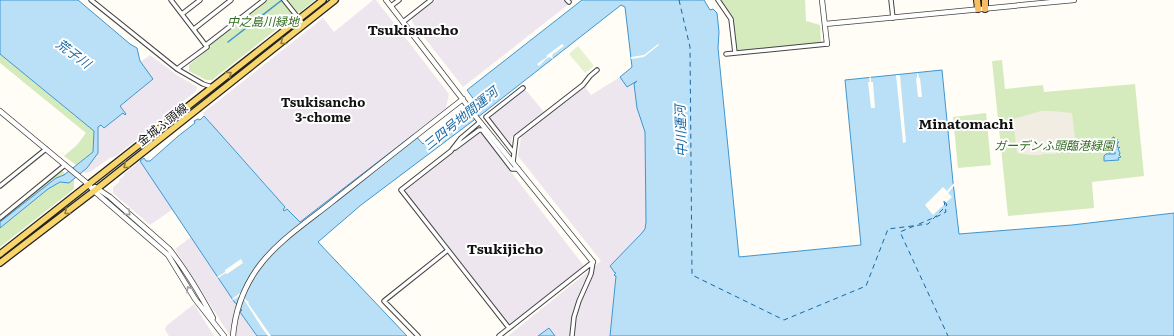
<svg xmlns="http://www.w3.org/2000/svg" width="1174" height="336" viewBox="0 0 1174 336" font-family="Literata,'Noto Sans JP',serif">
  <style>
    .industrial { fill: #eee6ef }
    .green { fill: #d5ebbd }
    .pitch { fill: #e6f2cf }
    .plaza { fill: #f1ede2 }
    .water { fill: #b9e0f7; stroke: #3f96cf }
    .pier { fill: #fffdf5 }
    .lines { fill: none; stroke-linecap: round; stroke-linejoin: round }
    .stream { stroke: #3f96cf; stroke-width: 1.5 }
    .ferry { stroke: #1768a6; stroke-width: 1; stroke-dasharray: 5 4; stroke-linecap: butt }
    .minor-casing { stroke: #444; stroke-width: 5.5 }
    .tertiary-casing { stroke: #444; stroke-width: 6 }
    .primary-casing { stroke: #222; stroke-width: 8 }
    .trunk-casing { stroke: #222; stroke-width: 8 }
    .minor { stroke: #fff; stroke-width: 3.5 }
    .tertiary { stroke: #fff; stroke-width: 4.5 }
    .primary { stroke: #f9d66b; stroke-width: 5.5 }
    .trunk { stroke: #f7bc64; stroke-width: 6 }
    .oneway { stroke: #917d42 }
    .oneway2 { stroke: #a0a0a0 }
    .labels { text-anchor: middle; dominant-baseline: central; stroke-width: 4; stroke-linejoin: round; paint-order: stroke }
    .park-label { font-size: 12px; font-style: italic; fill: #2f6b1f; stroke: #fff }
    .street-label { font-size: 12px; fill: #111; stroke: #fff }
    .water-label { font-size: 13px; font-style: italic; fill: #1768a6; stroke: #fff }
    .neighbourhood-label { font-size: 13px; font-weight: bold; fill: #111; stroke: #fff }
    .quarter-label { font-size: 14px; font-weight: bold; fill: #111; stroke: #fff }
  </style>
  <rect width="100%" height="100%" fill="#fffdf5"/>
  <path class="industrial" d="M373 0H376L449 94 446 108 300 222 287 209 284 211 282 209 285 207 268 188V187L204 116 203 113 323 18 334 32Z
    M436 0H574L463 87 412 22V18Z
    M150 55 177 75 197 87 196 91 116 156 110 158 90 172 85 173 83 170 87 168 98 141V127L123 113 125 115 126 114 120 106 153 79 140 62Z
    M620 77 627 87 637 80V108L645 132 646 222 644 231 616 272 610 336H555L549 328 538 336H508L601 261 518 156 521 137 585 87 591 95Z
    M525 89 544 112 512 137 511 145 510 146 488 117Z
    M480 132 584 266 510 325 405 191Z
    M140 161 173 209 150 225 113 193V187L119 182V180L124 176V174Z
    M191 237 235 303H236L242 310 240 312 256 336H230L175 249Z
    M194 304 214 336H169L165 330 166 326Z"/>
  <path class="green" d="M265 0H315L300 12H298L291 18 212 80H206L189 71V65L210 48 211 43Z
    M720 0H805L806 21 820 25 821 43 737 51 733 20Z
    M0 54 94 131 93 152 76 165 64 156 77 145 86 133 0 63Z
    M1002 60 1005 89 1043 85 1044 92 1135 84 1144 176 1092 182 1094 208 1008 216 992 61Z
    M986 113 991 165 958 168 953 117Z
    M62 171 74 180V189L0 247V221Z"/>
  <path class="pitch" d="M578 46 594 66 585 73 569 54Z"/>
  <path class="plaza" d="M1041 111H1052L1072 113 1076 147 1062 152 1053 154H1043L1041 155H1030L1017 153 1013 119Z"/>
  <path class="water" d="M0 0H78L130 44 137 48 140 61 153 79 120 106 126 114 125 115 123 113 104 128 101 125 98 127V153L87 168 69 183 60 182 48 189 0 228V222L56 178 64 175 93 152 94 131 0 54Z
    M582 0H704L710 10 713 9 717 13 719 32 718 48 739 257 861 245 845 80 942 70 953 182 959 234 1072 225 1174 213V336H610L616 276 614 275 616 273H615L610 266 641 234 645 229 646 222 645 132 637 108 634 84 637 81 627 87 620 77 632 67 625 7 621 5 482 114 361 205 318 242 407 336H257L240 312 242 310 240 308 239 309 236 305 237 304 236 303H235L140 161 144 158 146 161H150L176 138 177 137 195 123 194 121 198 119 200 120 204 116 214 127 285 207 283 210 284 211 287 209 300 222 414 134 423 144 475 101 467 90Z
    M1113 137H1114L1115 139 1114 140 1115 143 1117 139V142H1119L1117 144 1118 148 1120 147 1118 149 1120 153 1119 155 1121 157 1118 158 1119 160 1104 161V156L1106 154H1115V152L1109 153V152L1111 151 1109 149 1113 150 1114 148 1108 143H1110V141L1112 145 1114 146 1111 139 1113 138Z
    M549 328 555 336H538Z"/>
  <path class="pier" d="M562 44 564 46 553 54 552 56 553 58 552 59 550 57 547 58 539 66 537 64 547 57 546 56Z
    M658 44 659 45 644 57 631 59V57L644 55Z
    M917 73H918L919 78H920L922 97H918L916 78H917Z
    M896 75H900L906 142 903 143Z
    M871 77V82H873L875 108H871L868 82H870L869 78Z
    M954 183V186L948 193 952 197 933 215 925 205 943 187 947 191Z
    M241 259 243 263 227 274 226 273 218 278 217 277 225 272V270Z
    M240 293 247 301H248L249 303H248L271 336H268L262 328 241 295 233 300 232 299Z"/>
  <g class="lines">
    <path class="stream" d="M228 42 282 0"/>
    <path class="ferry" d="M679 0 690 47 692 275 784 320 866 286 888 229 928 224 947 205 944 200
      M936 217 946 212 944 201
      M919 224 933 218
      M914 226 900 232 948 336"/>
    <defs>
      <path id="minor" d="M91 0 177 69 203 84 212 87
        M171 0 207 47 177 69
        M284 0 304 25
        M567 0 569 2
        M718 0 731 19 735 53
        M891 0 893 18
        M391 6 399 0
        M182 14 200 0
        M403 22 431 0
        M194 29 231 0
        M206 45 264 0
        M726 54 827 44
        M480 122 461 138 451 151 401 190 509 328
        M455 148 479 130H482L512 169H518
        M514 153 486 117 523 88
        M513 162 516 137 583 85 590 76 597 70
        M0 186 46 149
        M0 218 65 165
        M418 336 384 301 448 250
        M499 336 593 262
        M572 336 574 317 579 301 591 274 593 262"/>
      <path id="tertiary" d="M386 0 480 122 593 262
        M822 0 827 44
        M825 24 1074 0
        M0 111 88 184 94 191 168 255 195 299 224 336
        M95 187 110 197 169 249C186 270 200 294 213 318
        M233 336C235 312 243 289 257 269 276 242 307 222 332 202 375 168 419 133 463 99"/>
      <path id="primary" d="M0 254 323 0
        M0 263 98 188 335 0"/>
      <path id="trunk" d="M977 0 978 9
        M985 0V9"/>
    </defs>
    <use href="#minor" class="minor-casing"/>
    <use href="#tertiary" class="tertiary-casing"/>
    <use href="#primary" class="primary-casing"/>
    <use href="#trunk" class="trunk-casing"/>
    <use href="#minor" class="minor"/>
    <use href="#tertiary" class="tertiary"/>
    <use href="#primary" class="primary"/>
    <use href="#trunk" class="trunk"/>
  </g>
  <defs><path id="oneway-chevron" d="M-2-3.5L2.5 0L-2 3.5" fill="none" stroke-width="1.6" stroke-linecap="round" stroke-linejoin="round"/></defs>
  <g class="oneway">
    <use href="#oneway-chevron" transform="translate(283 42) rotate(142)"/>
    <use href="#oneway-chevron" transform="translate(229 74) rotate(-38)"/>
    <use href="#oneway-chevron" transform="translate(126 166) rotate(142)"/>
    <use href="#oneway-chevron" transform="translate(67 212) rotate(142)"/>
  </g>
  <g class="oneway2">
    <use href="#oneway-chevron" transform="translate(128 213) rotate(42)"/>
    <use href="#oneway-chevron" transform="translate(189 289) rotate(-122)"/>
  </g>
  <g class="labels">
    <g class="park-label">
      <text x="263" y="21">中之島川緑地</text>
      <text x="1054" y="145">ガーデンふ頭臨港緑園</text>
    </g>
    <g class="street-label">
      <text transform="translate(162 124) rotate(-38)">金城ふ頭線</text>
    </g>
    <g class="water-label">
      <text transform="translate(74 53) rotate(37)">荒子川</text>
      <text transform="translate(460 118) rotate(-39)">三四号地間運河</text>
      <text transform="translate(680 131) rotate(-92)">中川運河</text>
    </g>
    <g class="neighbourhood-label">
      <text x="323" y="101">Tsukisancho<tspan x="323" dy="15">3-chome</tspan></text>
    </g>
    <g class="quarter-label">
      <text x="413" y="29">Tsukisancho</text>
      <text x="966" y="123">Minatomachi</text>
      <text x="505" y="248">Tsukijicho</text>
    </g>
  </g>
</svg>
